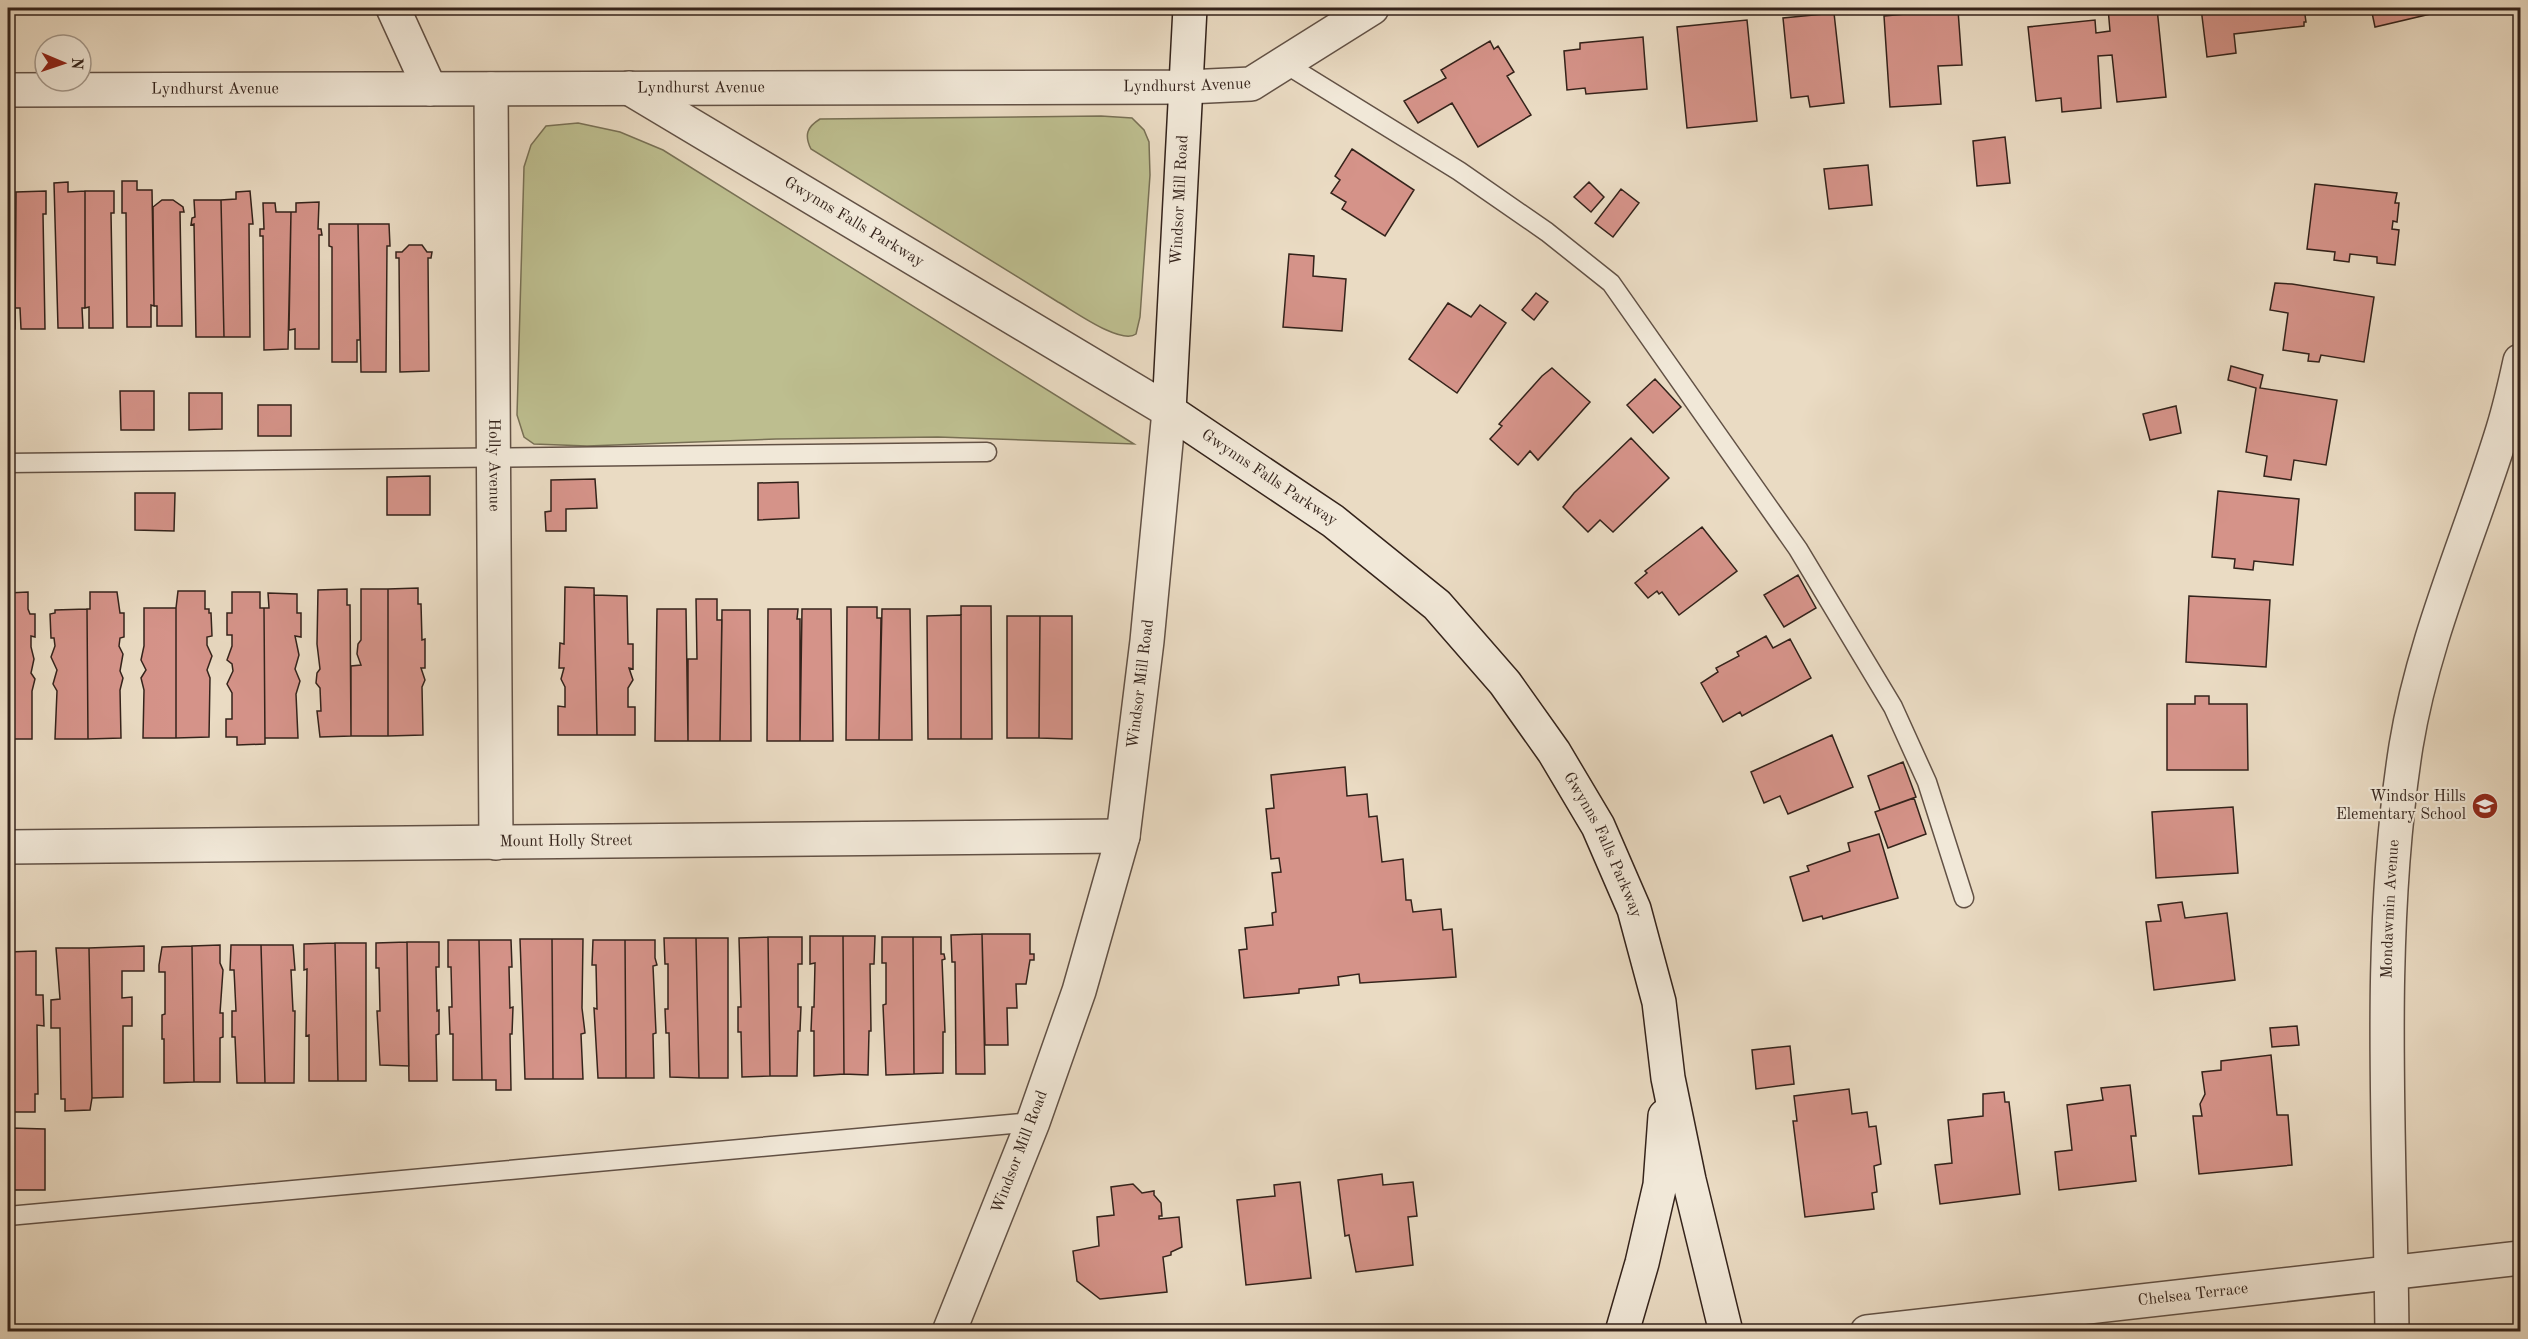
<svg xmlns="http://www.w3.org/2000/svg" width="2528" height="1339" viewBox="0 0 2528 1339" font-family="'Old Standard TT',serif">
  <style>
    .green { fill: #bdbe8f; stroke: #787055; stroke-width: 1.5 }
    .building { fill: #d59389; stroke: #34231b; stroke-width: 1.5 }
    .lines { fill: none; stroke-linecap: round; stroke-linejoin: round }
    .service-casing { stroke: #625145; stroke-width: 21 }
    .minor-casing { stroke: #625145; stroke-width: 36 }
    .tertiary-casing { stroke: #625145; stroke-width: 36 }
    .secondary-casing { stroke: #34231b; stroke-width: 36 }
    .service { stroke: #f1e8d8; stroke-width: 18 }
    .minor { stroke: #f1e8d8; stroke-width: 33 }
    .tertiary { stroke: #f1e8d8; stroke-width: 33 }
    .secondary { stroke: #f1e8d8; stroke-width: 33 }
    .labels { text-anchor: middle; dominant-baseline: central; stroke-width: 4.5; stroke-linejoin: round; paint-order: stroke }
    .street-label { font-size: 16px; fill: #34231b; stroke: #f1e8d8 }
    .poi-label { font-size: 16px; fill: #34231b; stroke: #f1e8d8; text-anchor: end }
  </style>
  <rect width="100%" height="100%" fill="#eadbc3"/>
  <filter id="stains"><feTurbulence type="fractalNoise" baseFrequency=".00333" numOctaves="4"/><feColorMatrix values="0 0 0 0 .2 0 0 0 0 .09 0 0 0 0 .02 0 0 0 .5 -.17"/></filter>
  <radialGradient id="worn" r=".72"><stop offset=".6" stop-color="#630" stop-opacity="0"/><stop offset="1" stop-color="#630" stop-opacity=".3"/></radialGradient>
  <path class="green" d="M1101 116 1132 118 1144 130 1149 142 1150 175 1140 317 1136 334C1121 345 1074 311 1058 302L811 149C804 135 807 127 820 119Z
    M578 123 620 132 663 150 1134 444 938 437 776 439 587 446 534 444 524 437 517 415 524 167 531 145 546 126Z"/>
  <path class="building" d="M1916 8H1939L1940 11 1958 10 1962 65 1938 66 1941 104 1890 107 1884 16 1916 13Z
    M2108 8H2157L2166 97 2117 102 2112 55 2098 56 2101 108 2062 112 2061 98 2036 101 2028 27 2095 20 2096 33 2110 31Z
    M2201 8H2304L2306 22H2304V26L2234 34 2236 53 2207 57Z
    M2371 8H2456L2375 27Z
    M1834 13 1844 103 1810 107 1808 96 1791 98 1783 18Z
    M1747 20 1757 121 1687 128 1677 27Z
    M1643 37 1647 89 1586 94 1585 88 1567 90 1564 51 1580 49V43Z
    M1490 41 1494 49 1498 46 1514 72 1507 76 1531 115 1478 147 1452 103 1418 123 1404 101 1446 78 1441 70Z
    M2005 137 2010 183 1977 186 1973 141Z
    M1352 149 1414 190 1385 236 1342 209 1346 202 1331 193 1340 180 1335 176Z
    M1868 165 1872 205 1829 209 1824 169Z
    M122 181H137V190H152L154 306 151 305V327H127L126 213H122Z
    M68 182V192L85 191V308H82L83 328H58L54 183Z
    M1589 182 1604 197 1591 212 1574 197Z
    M2315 184 2397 193 2395 203H2399L2397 222 2393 221 2392 229 2399 230 2395 265 2377 263V257L2350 254 2349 262 2334 260 2335 252 2307 249Z
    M1621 189 1639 203 1613 237 1595 223Z
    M46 191V214H43L45 329H21L20 308H15L16 192Z
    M85 191H114V213H111L113 328H89V307L85 308Z
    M250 191 253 224H249L250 337H224L221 200 236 199V192Z
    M8 192H16L15 329H8Z
    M162 200H173L183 207 184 212H180L182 326H157V306H154L153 207Z
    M194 200H221L224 337H196L194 224 191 225 192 218 195 217Z
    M319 202 318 229H321L322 235H319V349H295V329L289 330 291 212H296V203Z
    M263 203H275L276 212H291L288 349 264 350 263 236H260V229H264Z
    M329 224H358L360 340H357V362H332V247L329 246Z
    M358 224H389L390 246H387L386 372H361Z
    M409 245H422L427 252H432L431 258H428L429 371 400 372 399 258H396V252H402Z
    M1289 254 1314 256 1313 276 1346 279 1342 331 1283 327Z
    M2275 283 2292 284 2374 297 2364 362 2321 355 2319 362 2308 361 2309 354 2283 350 2288 313 2270 310Z
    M1536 293 1548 302 1534 320 1522 310Z
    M1448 303 1471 317 1480 305 1506 323 1457 393 1409 359Z
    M2231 366 2263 375 2260 388 2337 400 2326 465 2294 460 2291 480 2264 476 2267 456 2246 452 2256 388 2228 380Z
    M1552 368 1590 402 1538 460 1530 451 1518 465 1490 439 1502 426 1499 424 1542 376Z
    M1655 379 1681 407 1653 433 1627 405Z
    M120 391H154V430H121Z
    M189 393H222V429L189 430Z
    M258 405H291V436H258Z
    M2176 406 2181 433 2150 440 2143 414Z
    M1631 438 1669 478 1613 532 1600 520 1588 532 1563 507 1574 493Z
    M430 476V515H387V477Z
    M595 479 597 508 566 509V531H546L545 512 551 511V480Z
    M798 482 799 518 758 520V483Z
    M2218 491 2299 499 2293 565 2254 561 2253 570 2234 568 2235 559 2212 557Z
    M135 493H175L174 531 135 530Z
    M1702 527 1737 571 1679 615 1662 592 1659 594 1657 591 1648 598 1635 583 1647 573 1645 571Z
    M1798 575 1816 608 1784 627 1764 595Z
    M565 587 594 588 597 735H558V706L565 707V687L561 679 564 668H559L560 643 564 644Z
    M418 588V604H421L422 640 425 639V668H421L425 680 422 687 423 735 388 736V589Z
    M347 589V605H350L351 736 320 737 317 711H321L320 688 316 683 317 673 320 669 317 644 318 590Z
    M361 589H388V736H351V666L361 665 357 654 358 644 361 640Z
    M178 591H205V609H209V613H211L212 636 207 637V645L212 656 207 670 210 678 209 737 176 738V608Z
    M28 592V609L30 614H35V637L31 636V647L34 659 31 673 35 679 32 691V739H8V593Z
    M90 592H117L120 613H124V637L120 638 119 646 123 654 120 671 123 678 120 690 121 738 88 739 87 609H90Z
    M232 592H260V608H264L265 744 237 745V737H226V719H232V693L227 684 233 671 232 664 227 660 232 646V635H227V613H232Z
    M268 593 297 594V613H301V637L295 636 299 655 295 669 300 681 296 694 298 738H265V744L264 608H269Z
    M594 595 627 596 628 644H633V669L629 668 633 680 628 688V707H635V735H597Z
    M2189 596 2270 600 2266 667 2186 662Z
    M696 599H717V620H722L720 741H688V659H697Z
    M961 606H991L992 739H961Z
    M847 607H877V618H881L879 740H846Z
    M144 608H176V738H143L144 690 141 678 146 670 141 660 144 646Z
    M87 609 88 739H55L57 691 53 684 57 670 51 657 55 646 54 638H51L50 614 55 613V610Z
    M657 609H686L688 741H655Z
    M768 609H798L797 619H800V741H767Z
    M802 609H831L833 741H800Z
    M882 609H910L912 740H879Z
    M722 610H750L751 741H720Z
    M961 615V739H928L927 616Z
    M1007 616H1040L1039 738H1007Z
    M1040 616H1072V739L1039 738Z
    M1766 636 1773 648 1790 639 1811 678 1742 716 1740 712 1723 722 1701 683 1718 672 1716 668 1739 656 1737 652Z
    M2195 696H2209V704H2247L2248 770H2167V704H2195Z
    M1832 735 1853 787 1788 814 1780 796 1764 803 1751 772Z
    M1903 762 1916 797 1880 810 1868 776Z
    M1345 767 1347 796 1367 794 1369 817 1377 816 1382 862 1403 859 1406 900H1411L1413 912 1441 909 1443 930 1452 929 1456 977 1360 983 1359 974 1338 977 1339 985 1299 989V993L1244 998 1239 950 1247 949 1245 928 1273 925 1272 913 1276 912 1272 873 1281 872 1279 858 1271 859 1266 809 1274 808 1271 775Z
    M1914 798 1926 834 1888 848 1875 812Z
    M2233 807 2238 873 2156 878 2152 812Z
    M1879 834 1898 898 1823 919 1822 916 1803 921 1790 877 1809 871 1807 866 1850 851 1848 843Z
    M2182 902 2185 918 2227 913 2235 980 2154 990 2146 922 2161 921 2158 905Z
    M982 934 985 1074H956L955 962H952L951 935Z
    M982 934H1030V954H1034V960H1030L1026 984H1016L1017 1008H1007L1008 1045H985Z
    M810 936H843L844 1074 814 1076V1031H811L812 1007H814L815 963 810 964Z
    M843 936H875L874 964H870L871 1031H869L868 1075 844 1074Z
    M768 937 770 1076 742 1077 741 1032H738V1007H741L739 938Z
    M768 937H802V964H798V1007H801L800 1031H798L797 1076H770Z
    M882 937H913L914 1074 886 1075 883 1005 886 1004V963H882Z
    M913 937H941V954H944L945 959 942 960 945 1032H943V1073L914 1074Z
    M664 938H696L699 1078 670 1077 669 1033H666L665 1009H668V964H665Z
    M696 938H728V1078H699Z
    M520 939H552L553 1079H525Z
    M552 939H583L582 1008 585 1033 581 1034 583 1079H553Z
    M448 940H479L482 1080H453V1034H450L449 1007H452L451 967H448Z
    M479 940H511L512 967H509L510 1008 513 1007 512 1034H510L511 1090H496V1080H482Z
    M593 940H625L626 1078H598L594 1008 597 1009 596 965H592Z
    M625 940H655V958L657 965 653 966 656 1033 653 1034 654 1078H626Z
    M407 942H439V967H436L437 1011 439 1010V1034L436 1035 437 1081H409Z
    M407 942 409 1066 380 1065 377 1011H380L379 968H376V943Z
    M335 943 338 1081H309V1035L306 1036 307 969 304 970V944Z
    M335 943H366V1081H338Z
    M220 945V963L223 970 220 1013H223V1037L220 1038V1082H194L192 946Z
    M231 945H261L265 1083H237L235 1037H232V1011H236L234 970H230Z
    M261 945H293L295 970H291L293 1011H295L294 1083H265Z
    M144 946V971H122V998L132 997V1026H123V1097L92 1098 89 948Z
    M192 946 194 1082 164 1083V1039H162V1015L165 1014V972H159V965L162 947Z
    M56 948H89L92 1098 90 1110 65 1111V1099H61L60 1028H51V1000L60 999Z
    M36 951V995H43L44 1026 37 1025 38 1094H35V1112H11V1094L8 1095V952Z
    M2297 1026 2299 1045 2272 1047 2270 1028Z
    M1790 1046 1794 1084 1756 1089 1752 1050Z
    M2271 1055 2277 1115H2288L2292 1165 2199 1174 2193 1116H2202L2200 1104 2205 1094 2202 1072 2221 1070V1061Z
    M2130 1085 2136 1136H2131L2136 1181 2059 1190 2055 1152 2072 1150 2067 1105 2103 1100 2101 1088Z
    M1849 1089 1852 1114 1867 1112 1869 1127 1876 1126 1881 1164 1874 1166 1877 1192 1872 1193 1874 1209 1805 1217 1793 1121H1797L1794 1096Z
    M2004 1092 2005 1102H2009L2020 1194 1940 1204 1935 1165 1952 1163 1948 1120 1983 1116V1094Z
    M11 1128 45 1129V1190H9Z
    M1382 1174 1383 1185 1413 1182 1417 1216 1408 1217 1413 1265 1356 1272 1349 1235 1345 1236 1338 1180Z
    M1300 1182 1311 1278 1246 1285 1237 1200 1275 1196 1274 1185Z
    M1133 1184 1142 1193 1154 1191V1195L1161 1203 1162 1216H1159V1219L1179 1217 1182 1247 1171 1252V1255L1163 1257 1167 1292 1100 1299 1077 1281 1073 1251 1099 1246 1097 1217 1114 1215 1111 1187Z"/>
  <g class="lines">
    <defs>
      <path id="service" d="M1284 63 1459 171 1547 232 1611 283 1798 549 1893 707 1927 782 1964 898
        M8 463 987 452
        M8 1216 1033 1122"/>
      <g id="minor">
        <path d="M393 8 430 89"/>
        <path id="s1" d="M629 88 1169 411 1147 641 1123 836 1079 991 1033 1122 949 1332"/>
        <path id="s2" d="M491 89 496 843"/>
        <path id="s3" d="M8 847 1123 836"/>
        <path id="s4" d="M1867 1332 2520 1258"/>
        <path id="s5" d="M2392 1332C2390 1139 2376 937 2406 746 2424 636 2471 534 2503 429 2510 406 2515 384 2520 361"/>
      </g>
      <g id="tertiary">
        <path id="s6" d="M8 90 1187 87 1251 84 1372 8"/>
      </g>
      <g id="secondary">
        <path id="s7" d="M1190 8 1169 411 1333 521 1437 605 1505 683 1554 752 1598 826 1634 909 1659 1002 1668 1078 1689 1180 1726 1332"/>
        <path d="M1622 1332 1642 1263 1660 1185 1665 1116"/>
      </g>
    </defs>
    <use href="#service" class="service-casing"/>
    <use href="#minor" class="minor-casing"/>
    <use href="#tertiary" class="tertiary-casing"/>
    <use href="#secondary" class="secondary-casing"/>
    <use href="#service" class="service"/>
    <use href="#minor" class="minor"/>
    <use href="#tertiary" class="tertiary"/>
    <use href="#secondary" class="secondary"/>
  </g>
  <defs>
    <symbol id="school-disc" viewBox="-11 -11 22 22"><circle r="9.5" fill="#8f2418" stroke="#f1e8d8"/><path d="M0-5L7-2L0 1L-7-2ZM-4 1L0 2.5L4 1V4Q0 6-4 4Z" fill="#fff"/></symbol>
  </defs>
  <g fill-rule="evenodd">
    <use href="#school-disc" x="2470" y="791" width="30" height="30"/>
  </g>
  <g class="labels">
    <g class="street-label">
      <text stroke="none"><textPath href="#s6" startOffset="1179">Lyndhurst Avenue</textPath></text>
      <text stroke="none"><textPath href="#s6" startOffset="693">Lyndhurst Avenue</textPath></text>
      <text stroke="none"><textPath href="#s6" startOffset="207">Lyndhurst Avenue</textPath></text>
      <text transform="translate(1180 200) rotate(-87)">Windsor Mill Road</text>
      <text stroke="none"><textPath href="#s1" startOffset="262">Gwynns Falls Parkway</textPath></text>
      <text stroke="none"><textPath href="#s2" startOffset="376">Holly Avenue</textPath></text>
      <text stroke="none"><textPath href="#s7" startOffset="524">Gwynns Falls Parkway</textPath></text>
      <text transform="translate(1141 684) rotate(-83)">Windsor Mill Road</text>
      <text stroke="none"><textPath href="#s3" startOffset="558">Mount Holly Street</textPath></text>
      <text stroke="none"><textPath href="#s7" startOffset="1028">Gwynns Falls Parkway</textPath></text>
      <text stroke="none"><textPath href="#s5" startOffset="423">Mondawmin Avenue</textPath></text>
      <text transform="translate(1020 1152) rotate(-69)">Windsor Mill Road</text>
      <text stroke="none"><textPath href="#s4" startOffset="328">Chelsea Terrace</textPath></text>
    </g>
    <g class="poi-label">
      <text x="2466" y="797">Windsor Hills<tspan x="2466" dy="18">Elementary School</tspan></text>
    </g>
  </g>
  <rect width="2528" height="1339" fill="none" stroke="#eadbc3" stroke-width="30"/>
  <rect x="9" y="9" width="2510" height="1321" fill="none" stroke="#34231b" stroke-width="3"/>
  <rect x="15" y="15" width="2498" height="1309" fill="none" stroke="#34231b" stroke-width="1.5"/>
  <g transform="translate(63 63) rotate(92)"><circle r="28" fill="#f1e8d8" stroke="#a5998c" stroke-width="1.5"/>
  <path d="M0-4.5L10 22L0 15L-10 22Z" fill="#8f2418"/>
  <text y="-9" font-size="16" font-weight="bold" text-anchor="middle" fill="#34231b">N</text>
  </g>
  <rect width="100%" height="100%" filter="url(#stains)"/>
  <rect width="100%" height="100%" fill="url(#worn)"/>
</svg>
